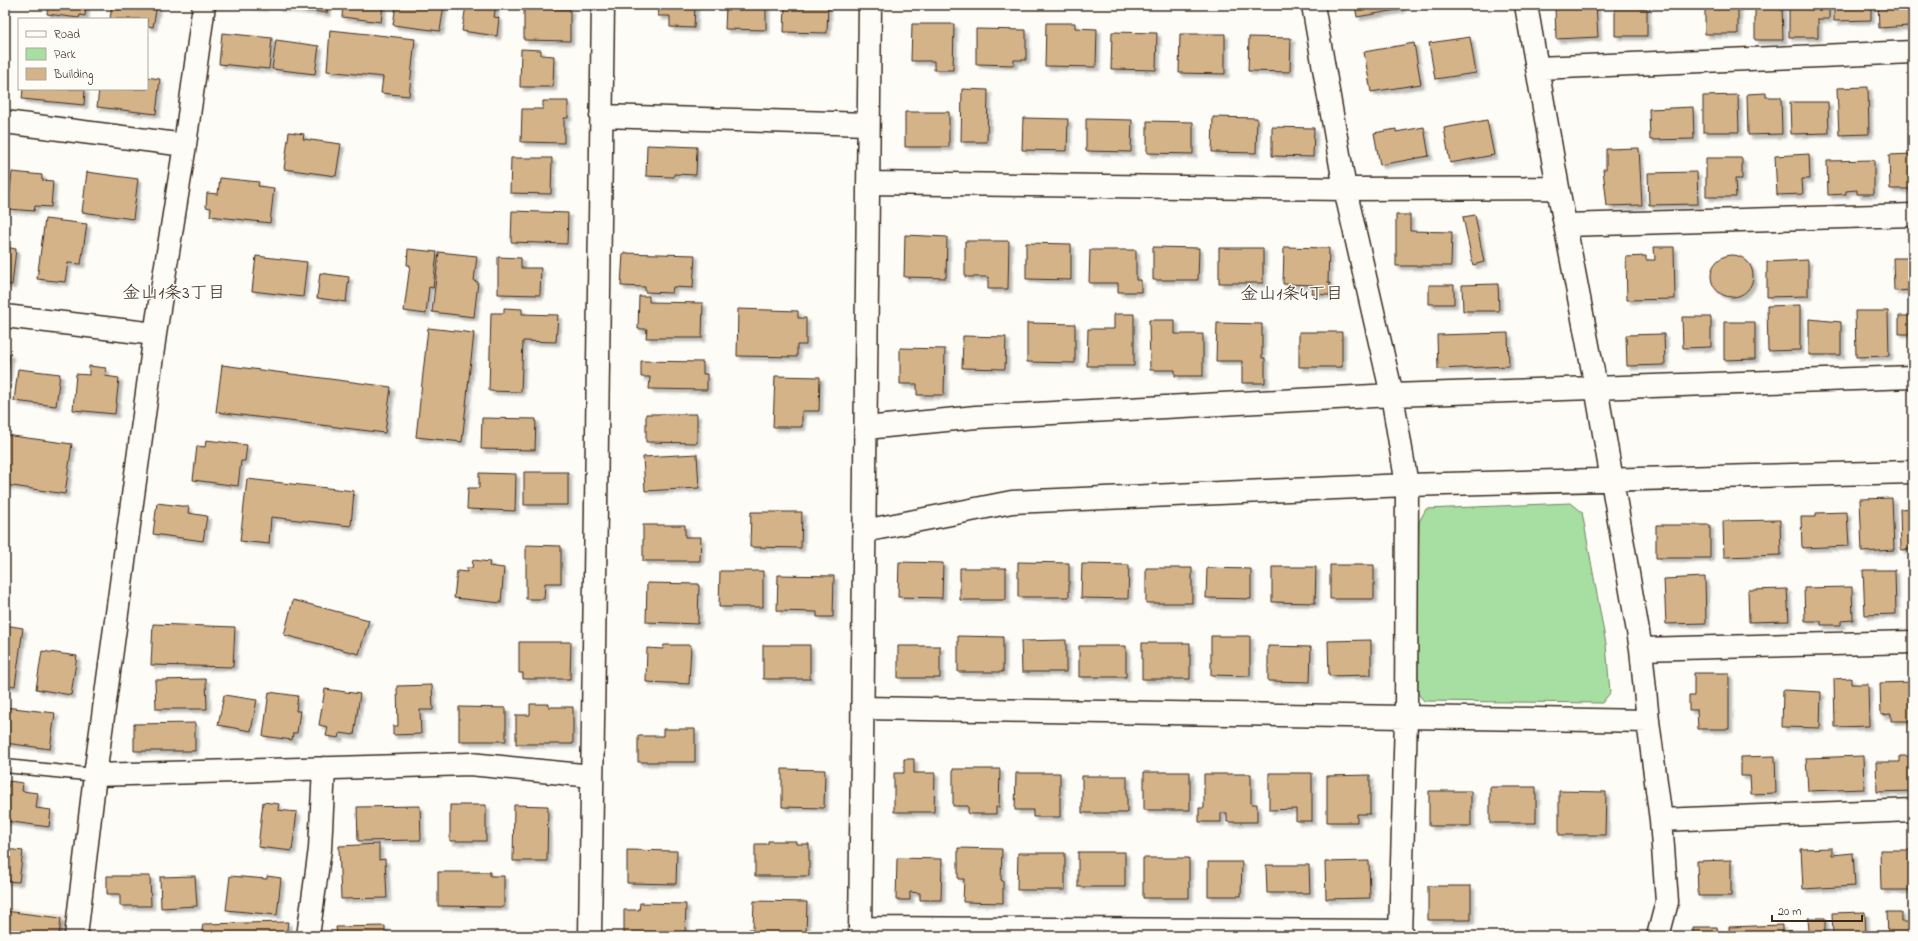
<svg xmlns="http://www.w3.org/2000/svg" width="1918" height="941" viewBox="0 0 1918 941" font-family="'Indie Flower','Klee One',sans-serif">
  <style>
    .built { fill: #f1e6d6 }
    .green { fill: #a7dea2; stroke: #718460 }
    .building { fill: #d5b388; stroke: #3b2a1e; filter: url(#shadow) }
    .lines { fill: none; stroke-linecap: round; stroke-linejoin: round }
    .lane-casing { stroke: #3b2a1e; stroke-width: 15 }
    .street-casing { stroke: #3b2a1e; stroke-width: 25 }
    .lane { stroke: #fdfcf7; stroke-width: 12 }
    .street { stroke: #fdfcf7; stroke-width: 22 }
    .labels { text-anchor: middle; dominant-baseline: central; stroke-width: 3; stroke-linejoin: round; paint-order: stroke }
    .neighbourhood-label { font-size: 18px; fill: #3b2a1e; stroke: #fdfcf7 }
  </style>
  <defs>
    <filter id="shadow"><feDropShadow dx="3.5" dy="3.5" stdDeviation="1" flood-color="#0004"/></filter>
  </defs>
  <rect width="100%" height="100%" fill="#fdfcf7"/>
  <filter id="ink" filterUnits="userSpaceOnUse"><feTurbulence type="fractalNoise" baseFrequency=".025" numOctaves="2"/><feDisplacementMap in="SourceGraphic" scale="8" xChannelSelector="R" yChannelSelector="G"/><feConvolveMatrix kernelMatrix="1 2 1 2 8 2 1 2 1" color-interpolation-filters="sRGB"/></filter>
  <g filter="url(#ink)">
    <path class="built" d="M5 908 65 915 62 936H5Z"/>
    <path class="green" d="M1571 503 1582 512 1606 644 1610 693 1602 703 1424 701 1416 691 1419 522 1426 509Z"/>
    <path class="building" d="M48 5H86L85 16 80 15 79 18 47 14Z
      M112 5H157L153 27 147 26V19H110Z
      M249 5H264V7Z
      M278 5H328L327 13 277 7Z
      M343 5H383L381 22 342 17Z
      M396 5H444L440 31 393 25Z
      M466 5H496L494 17 499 18 497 36 462 31Z
      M659 5H695L694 28 670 27V16H658Z
      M726 5H766V30L725 29Z
      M785 5H828L827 33 784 32Z
      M1355 5H1401L1402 9 1357 17Z
      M1596 5 1598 37 1556 39 1555 7Z
      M1615 5H1647V36H1615Z
      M1705 5H1738V34H1705Z
      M1755 5H1782L1783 40H1755Z
      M1789 5H1829V19H1818V37H1789Z
      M1834 5H1871V20L1834 21Z
      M1878 5H1912V18H1909V26L1879 28Z
      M524 8 570 9V41L524 40Z
      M1046 23H1075V28L1097 29 1096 67 1045 66Z
      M912 24H954L953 70H934V61H911Z
      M976 29 1026 30V60H1014V65L976 64Z
      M330 30 415 39 409 96 381 93 383 77 327 71Z
      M1112 32 1157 33 1156 70 1111 69Z
      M222 33 272 38 269 69 219 64Z
      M1180 34H1225V74L1179 73Z
      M1249 37 1291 38 1290 72 1248 71Z
      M1470 37 1476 73 1435 79 1429 43Z
      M276 40 319 46 315 74 272 69Z
      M1414 43 1421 84 1371 92 1364 52Z
      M521 49 541 50V55L554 56 553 87H520Z
      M147 77 160 79 156 114 97 107 99 89H147Z
      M1868 87 1869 134 1839 135 1837 88Z
      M23 89H85L84 105 22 99Z
      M962 89 988 90 987 142H961Z
      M1766 93V97H1781L1782 134 1748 135 1747 94Z
      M1738 95 1739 132H1703V96Z
      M543 101H568V118H564V143L521 142 522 109H543Z
      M1790 102H1828L1829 133 1791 134Z
      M1693 107 1694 139 1650 140 1649 109Z
      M905 112H949V147H905Z
      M1213 117 1257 118 1256 153 1212 152Z
      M1023 118 1068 119 1067 151 1022 150Z
      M1086 119 1132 120 1131 152 1086 151Z
      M1487 120 1494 155 1450 163 1444 128Z
      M1147 121 1193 122V154L1147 153Z
      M1272 127 1314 128 1313 157 1272 156Z
      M1424 127 1429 156 1380 165 1374 133 1396 129V132Z
      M289 132 304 134 303 139 341 144 336 176 284 169Z
      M647 145 697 147 696 175 674 174V177L646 176Z
      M1639 148 1642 205 1607 206 1603 169H1606V149Z
      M1809 154 1810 179H1802L1803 194 1777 195 1775 156Z
      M1913 154V189H1890L1889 155Z
      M511 158H552L551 194 510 193Z
      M1706 158H1742V179H1735L1736 197H1706Z
      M1874 160V194H1857V190L1846 191V194L1828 195 1827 161Z
      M12 172 42 175V180L53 181 51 207 35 206 34 211 8 209Z
      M87 172 138 179 133 219 82 212Z
      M1697 172 1698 204 1649 205 1648 173Z
      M220 178 259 182 258 186 274 188 270 223 210 216 211 208 206 207 207 193 218 194Z
      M512 211 568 213 567 244 511 242Z
      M1396 215H1410V231L1452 232 1451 266H1396Z
      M1475 215 1484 262 1473 265 1463 217Z
      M45 219 87 224 81 264 68 263 65 282 37 279Z
      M905 235 947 237 946 278 904 277Z
      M965 241H1009L1008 289H988V277H965Z
      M1026 243 1071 244V280L1026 279Z
      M5 247 16 249 12 285 5 284Z
      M1153 247 1199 248 1198 280H1153Z
      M1284 247 1329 248 1328 283H1330V295L1312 294 1313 285 1283 284Z
      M1654 247H1674L1675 299 1627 300 1626 257 1646 256V260H1655Z
      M1219 248H1263V283H1219Z
      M408 249 437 252 433 288 429 287 426 314 404 311 410 265H407Z
      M1090 250H1136V280H1141V292H1118V283H1089Z
      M439 252 477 256 474 281 478 282 474 317 432 312Z
      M623 253 695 255 693 288 673 287 672 293 645 292V287L621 286Z
      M1909 253H1913V290L1894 291 1893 258H1909Z
      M1711 276a21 21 0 1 1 42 0a21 21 0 1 1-42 0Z
      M256 256 307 262 303 297 252 291Z
      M498 257 521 258V268H541L540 295 498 294Z
      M1808 260V296L1767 297V262Z
      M320 273 349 277 346 302 317 298Z
      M1498 284 1499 311H1463L1462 285Z
      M1429 285H1454V304H1429Z
      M639 296H649V302L703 303 702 338H646L647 329H638Z
      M1800 305V350L1768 351 1767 306Z
      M504 308 522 309V314L558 315 556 342 523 341 521 392 489 391 491 313H504Z
      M738 309 798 311V318H806V345H797V357L737 356Z
      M1855 311H1888L1889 356 1856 357Z
      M1114 314H1134V366H1087L1088 329H1114Z
      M1899 316H1913V349L1912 334H1899Z
      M1682 317H1711V347L1683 348Z
      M1809 319 1841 322V355H1809Z
      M1149 320H1175V334H1203V376H1175V370H1150Z
      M1724 322H1755V359L1724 360Z
      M1027 323 1075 324V363L1027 362Z
      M1217 323 1262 324V358H1265V383H1242V361H1216Z
      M428 328 474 333 462 442 416 437Z
      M1299 332H1342V367H1299Z
      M1508 333 1509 366 1438 369 1437 335Z
      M1664 334 1665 365 1627 366 1626 335Z
      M963 336 1006 337 1005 369 962 368Z
      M900 348 945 349 944 395H917V384H900Z
      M5 353 10 354 5 402Z
      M641 361 703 362V374H707V390L649 389 650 377H641Z
      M222 365 391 387 385 433 216 412Z
      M89 366 106 368 105 376 119 378 115 414 73 410 76 374 89 375Z
      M18 369 60 374 56 406 14 401Z
      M775 376 820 377 819 411H802V427H773Z
      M646 414H697V443L646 442Z
      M482 418 536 419 535 450 481 449Z
      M5 435 72 444 65 494 6 485 5 491Z
      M206 440 247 445 245 461H241L238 486 193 480 197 446 205 447Z
      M697 454 699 488 645 491 643 457Z
      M524 472H568V505H524Z
      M479 473 516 474 515 511 467 509 468 488H479Z
      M247 479 354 491 351 526 271 517 269 544 240 541Z
      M1892 498 1894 550 1862 552 1860 499Z
      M157 503 189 507 188 513 207 516 203 541 153 534Z
      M1913 508V549L1901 550 1900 509Z
      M751 512H802L801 548 750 547Z
      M1847 512 1849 546 1802 548 1801 517H1816V513Z
      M1780 520 1781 555 1724 557 1723 521Z
      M643 525H685V537H701L700 561H643Z
      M1656 525H1710V558H1656Z
      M526 545 561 546V583H545L544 599H526Z
      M473 560 490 562 489 566 504 568 501 603 454 598 457 571 467 572V568H472Z
      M899 562 943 563 942 598 898 597Z
      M1018 562 1069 563V597H1018Z
      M1082 564 1129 565 1128 599 1081 598Z
      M1330 565H1374V599H1330Z
      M1272 567H1316L1315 603 1272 602Z
      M960 568H1006V600H960Z
      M1146 568H1192V603H1146Z
      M1207 568 1251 569V599L1206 598Z
      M1863 570H1895L1896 614 1865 615Z
      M720 571H763V607H719Z
      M778 575 834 576 833 617H817V612L777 611Z
      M1705 577 1706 623 1666 624 1664 579Z
      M1910 579H1913V622L1912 623Z
      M647 583 699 584 698 624 646 622Z
      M1852 587 1853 620 1841 621V625H1821V621H1805L1804 588Z
      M1787 589 1789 621 1749 622 1748 590Z
      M293 600 369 620 359 654 284 635Z
      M153 624 235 627 233 667 151 665Z
      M5 625 23 628 15 686 5 685Z
      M958 636 1003 637V672H958Z
      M1211 636H1250V676L1211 675Z
      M1066 640V672H1022L1021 641Z
      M1371 640V675L1329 676 1328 641Z
      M519 642H571L570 679H523V673H519Z
      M1142 643H1190V679H1142Z
      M664 645H691L689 684 646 682 647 648 663 649Z
      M763 645H810V679H763Z
      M898 646H940V678H898Z
      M1079 646H1126V677H1079Z
      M1268 646 1311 647 1310 682 1268 681Z
      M42 651 77 656 71 695 36 689Z
      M1694 673H1729V729H1698L1697 710H1689V696H1694Z
      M1851 678V684H1868L1869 726 1835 727 1834 679Z
      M206 679 207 709H156L155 680Z
      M1913 682V721H1891V714L1881 715 1880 683Z
      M432 685 433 710H420L421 734 393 735V726H398L397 686Z
      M325 689 360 694 354 735 340 733 339 738 326 736 328 727 319 725Z
      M1783 690 1821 692 1820 728 1782 727Z
      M269 692 298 696 296 711H300L297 733H293L292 740 263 736Z
      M224 695 257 700 251 731 218 725Z
      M530 704H549V707H573V744H516V715H530Z
      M5 707 55 713 50 749 5 743Z
      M459 707 506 708V741H459Z
      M195 723V751H134V724Z
      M663 729H695V762H638V736H663Z
      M1775 756 1776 793 1751 794 1750 776H1741V757Z
      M1863 756 1864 789 1808 791 1806 758Z
      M1900 756H1913V791L1877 792 1876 762H1900Z
      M904 759H914V773H935L934 812H894V773H904Z
      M782 769 825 770 824 808 782 807Z
      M953 769H1000L999 807H996V814H968V806H953Z
      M1144 772H1190V810H1144Z
      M1016 773H1060V817H1033V810H1015Z
      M1269 773H1312V821H1296V809L1269 810Z
      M1204 774H1251V804H1257V822H1227V813H1221V822H1199V808H1204Z
      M1370 775V814H1357V822H1327V776Z
      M1082 776H1127V813H1082Z
      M9 781 23 783 22 791 38 793 36 808 51 810 49 827 5 821V786H9Z
      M1490 787H1536V823H1490Z
      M1429 791H1471V826H1429Z
      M1559 791 1606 792 1605 835H1559Z
      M263 802 279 804 278 810 297 812 292 851 258 847Z
      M450 805H486V841H450Z
      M514 805 548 806 547 861H513Z
      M420 806 421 840 358 841 357 807Z
      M768 841H796V844H809V876H755V844H768Z
      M379 844V860L385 859 387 898 341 899 339 846Z
      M958 848 1002 849 1001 880 1003 881V903L963 902 964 879H958Z
      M1832 848V855L1853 853 1855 886 1803 889 1801 849Z
      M5 849 23 851 19 882 5 881Z
      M627 850 677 851 676 884 627 883Z
      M1880 850H1913V890H1881Z
      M1078 852H1125V887H1078Z
      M1018 853H1065V890H1017Z
      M897 858 942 859 941 900H920V893L910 892V900H896Z
      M1143 858H1189V898H1143Z
      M1731 860V896H1698L1697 861Z
      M1369 861 1370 898 1326 899 1325 862Z
      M1208 862H1242L1241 896H1208Z
      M1266 865H1309L1310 893H1267Z
      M438 872H490V876H504V907L438 906Z
      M107 876H150L151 906H120V894H107Z
      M195 876 197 906 161 908 160 877Z
      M230 876 267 879V876L281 878 277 915 226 910Z
      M1428 886H1471V920H1428Z
      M754 901 807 902 806 936H749V929H753Z
      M640 903 686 904 685 936H624V910H639Z
      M5 911 61 918 59 936H5Z
      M1865 912 1866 936H1833L1832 913Z
      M1887 912H1901V922H1913V936H1888Z
      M1808 918H1825V936H1787V931H1809Z
      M288 922 286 936H201L203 924Z
      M1782 925V936H1729V927Z
      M385 926V936H337L336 927Z
      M1693 927H1717L1718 936H1693Z
      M186 932V936H123V935Z"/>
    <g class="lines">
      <defs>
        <path id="lane" d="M5 766 95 775"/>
        <path id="street" d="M1313 5 1345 189 1392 395 1407 485 1406 717 1400 936
          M1526 5 1558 188 1596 387 1641 649 1648 721 1661 820 1667 902 1658 936
          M1538 68 1913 52
          M601 116 868 124
          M5 122 185 145
          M868 183 1345 189 1558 188
          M1565 225 1913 215
          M5 316 155 334
          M866 428 976 417 1392 395 1913 377
          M864 531 1012 502 1407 485 1913 472
          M1641 649 1913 642
          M863 708 1648 721
          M95 775 470 764 592 776
          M1661 820 1913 810
          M860 928 1401 931
          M76 936 95 775 155 334 185 145 204 5
          M308 936 320 849 324 768
          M590 936 603 5
          M860 936 870 5"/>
      </defs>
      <use href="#lane" class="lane-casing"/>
      <use href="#street" class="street-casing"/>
      <use href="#lane" class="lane"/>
      <use href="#street" class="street"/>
    </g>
  </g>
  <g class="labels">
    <g class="neighbourhood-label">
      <text x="174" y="294">金山1条3丁目</text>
      <text x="1292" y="295">金山1条4丁目</text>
    </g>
  </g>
  <rect width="1918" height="941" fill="none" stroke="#fdfcf7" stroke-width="20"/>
  <rect x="10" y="10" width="1898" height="921" fill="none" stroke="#3b2a1e" stroke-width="1.5" filter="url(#ink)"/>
  <rect x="18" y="18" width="130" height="72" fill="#fdfcf7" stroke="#afa8a0"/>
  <rect x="26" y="31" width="20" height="6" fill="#fdfcf7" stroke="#afa8a0"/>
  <text x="54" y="38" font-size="12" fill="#3b2a1e">Road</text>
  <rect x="26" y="48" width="20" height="12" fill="#a7dea2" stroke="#afa8a0"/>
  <text x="54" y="58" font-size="12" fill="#3b2a1e">Park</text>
  <rect x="26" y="68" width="20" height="12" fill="#d5b388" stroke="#afa8a0"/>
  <text x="54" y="78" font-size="12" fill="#3b2a1e">Building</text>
  <path d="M1772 915v6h90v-6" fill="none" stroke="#3b2a1e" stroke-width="2"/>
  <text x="1778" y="915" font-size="12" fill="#3b2a1e" stroke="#fdfcf7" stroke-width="3" paint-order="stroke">20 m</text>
</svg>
